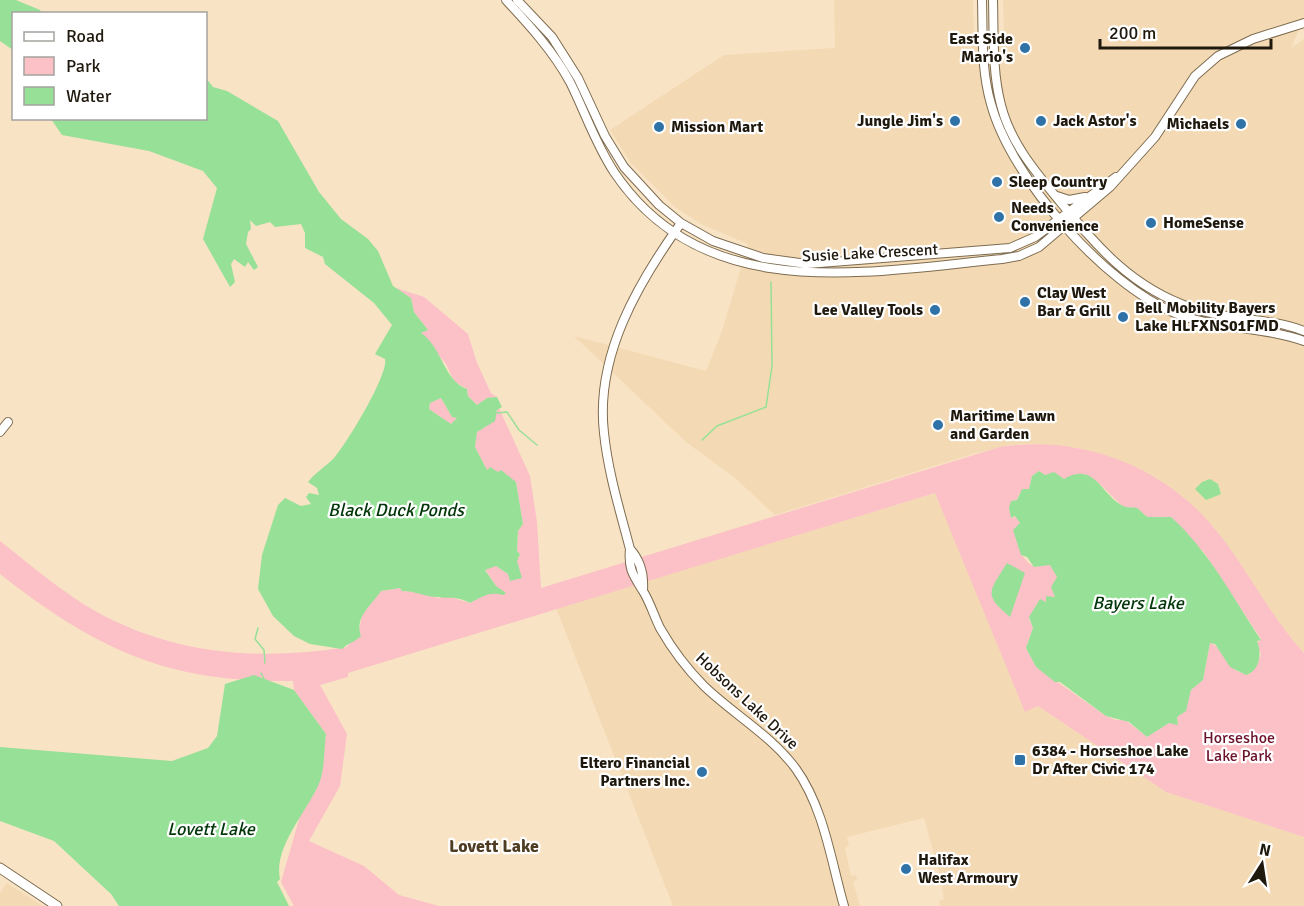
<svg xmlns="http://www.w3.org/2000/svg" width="1304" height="906" viewBox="0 0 1304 906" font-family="Signika,sans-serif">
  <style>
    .built { fill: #f3dab4 }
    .green { fill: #fcc0c7; fill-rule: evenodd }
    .water { fill: #96e098; fill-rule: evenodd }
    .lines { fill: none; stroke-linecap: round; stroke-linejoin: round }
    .stream { stroke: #96e098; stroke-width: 1.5 }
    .secondary-casing { stroke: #7e6c50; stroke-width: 10 }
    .primary-casing { stroke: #7e6c50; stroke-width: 11 }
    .secondary { stroke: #fff; stroke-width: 8 }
    .primary { stroke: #fff; stroke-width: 9 }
    .poi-dot { fill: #2e72a7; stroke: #fff; stroke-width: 2 }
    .labels { text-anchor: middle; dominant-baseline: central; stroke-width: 4.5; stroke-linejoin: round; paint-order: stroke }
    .poi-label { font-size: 16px; font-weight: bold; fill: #1f180d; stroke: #fff; text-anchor: start }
    .street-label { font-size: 16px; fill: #1f180d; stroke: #fff }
    .park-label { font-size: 16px; fill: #6b122a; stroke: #fff }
    .water-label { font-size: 18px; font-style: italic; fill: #003608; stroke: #fff }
    .neighbourhood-label { font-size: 18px; font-weight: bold; fill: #4e3d23; stroke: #fff }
  </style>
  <rect width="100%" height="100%" fill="#f8e3c4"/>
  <path class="built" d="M834 0H973L974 35 1004 34 1003 0H1304V19L1291 48 1304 39V653L1279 624 1214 527 1169 486 1131 465 1077 448 1031 444 1013 445 976 453 775 515 735 478 686 442 574 336 706 371 722 331 748 244 701 224 675 207 631 163 610 130 724 55 835 48Z
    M936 493 1026 711 1038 706 1166 792 1304 837V906H940L939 901 944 899 940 876 924 818 847 837 849 845 845 848 851 876 856 875 857 880 853 881 860 906H673L556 608Z
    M7 883 43 906H0V893Z"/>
  <path class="green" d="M396 288 424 297 468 334 477 363 491 393 497 397 487 398 477 405 468 396 467 389 454 381 446 364 420 333 428 330 414 312 411 298Z
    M441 398 452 417 457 418 451 424 429 409 430 403Z
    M499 408 530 476 537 522 541 588 1000 447C1083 434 1168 468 1219 534 1249 572 1270 616 1304 653V837L1166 792 1038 706 1025 712 935 493 348 673V677L320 685 347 734 340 786 309 841 364 866 399 895 439 906H294L281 882 300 816 320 780 326 734 294 690 293 681C168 683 97 650 0 574V541C28 563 55 586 85 605 165 654 256 662 347 647L359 631 362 615 381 591 400 588 402 591 417 592 438 598 447 596 470 603 483 595 497 593 496 586 485 569 496 566 508 574 520 554 517 551 518 531 523 524 516 482 499 472 487 470 475 447 477 432 485 427ZM1039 471 1045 475 1054 473 1064 479 1084 474 1102 486 1123 507 1135 508 1148 517 1164 519 1203 551 1261 639 1257 643 1261 655 1250 674C1224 674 1224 646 1210 643L1203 680 1191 690 1184 712 1177 717 1178 724 1169 723 1147 737 1125 720H1116L1106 716 1036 667 1026 648 1033 628 1029 619 1038 602H1045L1055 597 1052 588 1057 577 1050 565C1043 564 1038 569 1031 565 1021 558 1010 533 1020 523L1016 517 1011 518V501L1017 500 1019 494 1029 489 1032 476Z"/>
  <path class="water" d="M0 0H16L40 10 42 13 14 14 13 50 0 41Z
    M206 78 213 87 227 91 278 121 319 192 341 219 368 239 378 251 393 286 411 298 414 312 428 330 421 333C442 347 444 381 467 389L468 396 477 405 487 398 497 397 502 407 497 410 495 421 477 432 475 447 487 470 490 467 498 472 501 470 516 482 523 524 518 531 517 551 520 554 517 561 522 578 510 581 508 574 496 566 485 570 496 586 506 593 503 595C490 591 481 597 470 603 455 595 450 599 436 597 424 596 415 591 402 591L400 588 381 591C372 605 354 617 361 636 355 642 348 643 342 649L310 644 294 636 273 616 258 589 262 555 278 505 285 498 301 506 311 504 306 497 309 493 319 495 317 488 308 482C317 471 324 468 334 458 346 445 389 374 385 359L375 354 392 325 374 303 325 264 323 257 305 248V233L301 224 275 227 270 222 256 226 250 220 251 229 248 232 246 244 258 267 254 270 248 262 245 267 234 259 231 264 235 282 230 287 203 239 217 188 203 171 149 151 62 135 51 119 206 118ZM441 398 452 417 457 418 451 424 429 409 430 403Z
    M1039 471 1045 475 1054 472 1064 479C1095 461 1101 495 1123 506 1127 508 1134 507 1137 508 1139 509 1144 515 1148 517H1171C1209 551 1233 598 1261 640L1257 641C1261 650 1262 670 1246 675L1230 667 1215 644 1210 643 1203 680 1191 690 1186 711 1177 717 1178 725 1169 723 1147 737 1129 722 1106 716 1060 682H1055L1036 667 1026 648 1033 628 1029 617 1040 599 1046 602V596L1055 597 1051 587 1057 577 1050 565 1034 567 1027 557 1021 555 1013 530 1020 523 1015 516 1011 518 1009 508 1011 501 1017 500 1022 489H1029L1032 476Z
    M1210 479 1218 484 1221 494 1206 500 1195 489 1202 482Z
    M1007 563 1025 573 1010 617C982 594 990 591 1007 563Z
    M254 675 294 690 326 734C324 748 325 767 320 781 309 810 273 846 280 879L277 882 289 906H119L111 894 54 841 0 821V747L172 761 208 748 217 736 225 684Z"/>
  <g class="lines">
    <path class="stream" d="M497 413 507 412 519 430 537 445
      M702 440 717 426 766 407 772 366 771 282
      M258 628 255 639 264 650 265 663
      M261 673 264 679"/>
    <defs>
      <path id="secondary" d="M506 0C530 26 553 51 570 82 585 112 595 143 614 172 704 306 866 272 1002 259L1019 256 1039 247 1110 187 1155 137 1195 76 1218 56 1253 39 1304 23
        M517 0 552 37 578 78 605 136 624 167 659 205 681 223 713 241 763 258 807 264 1010 248 1035 237 1116 177
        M982 0C983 35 981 70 991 104 1011 178 1105 285 1175 313 1217 330 1262 326 1304 341
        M993 0C994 35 992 71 1001 105 1010 141 1033 169 1057 198 1097 246 1130 287 1192 308 1229 321 1268 317 1304 331
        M1057 196 1069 200 1085 197
        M681 223C638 283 595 356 604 433 608 472 620 511 630 549 628 569 633 575 643 591 650 602 654 616 660 628 672 649 687 669 704 686 733 714 772 736 796 769 824 808 831 861 844 906
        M0 432 8 422
        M630 549C641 561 644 574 643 590"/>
      <path id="primary" d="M0 868 57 906"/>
    </defs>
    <use href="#secondary" class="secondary-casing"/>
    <use href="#primary" class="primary-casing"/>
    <use href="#secondary" class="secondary"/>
    <use href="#primary" class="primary"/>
  </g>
  <g class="poi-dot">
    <circle cx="1025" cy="48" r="6"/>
    <circle cx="955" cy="121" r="6"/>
    <circle cx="1041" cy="121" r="6"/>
    <circle cx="1241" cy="124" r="6"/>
    <circle cx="659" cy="127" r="6"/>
    <circle cx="997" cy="182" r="6"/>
    <circle cx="999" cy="217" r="6"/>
    <circle cx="1151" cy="223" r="6"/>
    <circle cx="1025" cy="302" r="6"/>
    <circle cx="935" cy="310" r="6"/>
    <circle cx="1123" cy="317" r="6"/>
    <circle cx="938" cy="425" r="6"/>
    <rect x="1014" y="754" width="12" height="12" rx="3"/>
    <circle cx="702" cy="772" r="6"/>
    <circle cx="906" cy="869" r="6"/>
  </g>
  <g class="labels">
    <g class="poi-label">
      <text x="1013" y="39" text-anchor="end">East Side<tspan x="1013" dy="18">Mario's</tspan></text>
      <text x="943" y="121" text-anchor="end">Jungle Jim's</text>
      <text x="1053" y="121">Jack Astor's</text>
      <text x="1229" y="124" text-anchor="end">Michaels</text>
      <text x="671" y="127">Mission Mart</text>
      <text x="1009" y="182">Sleep Country</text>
      <text x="1011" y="208">Needs<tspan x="1011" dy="18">Convenience</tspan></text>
      <text x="1163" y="223">HomeSense</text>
      <text x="1037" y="293">Clay West<tspan x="1037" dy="18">Bar &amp; Grill</tspan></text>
      <text x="1135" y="308">Bell Mobility Bayers<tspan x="1135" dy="18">Lake HLFXNS01FMD</tspan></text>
      <text x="923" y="310" text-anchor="end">Lee Valley Tools</text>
      <text x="950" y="416">Maritime Lawn<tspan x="950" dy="18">and Garden</tspan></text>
      <text x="1032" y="751">6384 - Horseshoe Lake<tspan x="1032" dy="18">Dr After Civic 174</tspan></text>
      <text x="690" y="763" text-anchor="end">Eltero Financial<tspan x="690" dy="18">Partners Inc.</tspan></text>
      <text x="918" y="860">Halifax<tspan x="918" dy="18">West Armoury</tspan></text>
    </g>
    <g class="street-label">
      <text transform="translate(870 253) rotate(-3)">Susie Lake Crescent</text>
      <text transform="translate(747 701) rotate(43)">Hobsons Lake Drive</text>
    </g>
    <g class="park-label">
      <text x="1239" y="738">Horseshoe<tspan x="1239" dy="18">Lake Park</tspan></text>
    </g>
    <g class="water-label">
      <text x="396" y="510">Black Duck Ponds</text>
      <text x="1138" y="603">Bayers Lake</text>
      <text x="211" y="829">Lovett Lake</text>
    </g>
    <g class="neighbourhood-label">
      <text x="494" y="846">Lovett Lake</text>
    </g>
  </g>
  <rect x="12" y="12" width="195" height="108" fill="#ffffff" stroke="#a5a39e" stroke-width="1.5"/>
  <rect x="24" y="32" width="30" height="9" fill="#ffffff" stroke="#a5a39e" stroke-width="1.5"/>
  <text x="66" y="42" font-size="18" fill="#1f180d">Road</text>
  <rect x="24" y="57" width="30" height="18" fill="#fcc0c7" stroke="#a5a39e" stroke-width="1.5"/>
  <text x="66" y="72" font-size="18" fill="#1f180d">Park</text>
  <rect x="24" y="87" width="30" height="18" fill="#96e098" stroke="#a5a39e" stroke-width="1.5"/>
  <text x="66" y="102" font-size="18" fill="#1f180d">Water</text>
  <g transform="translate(1262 864) rotate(12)" stroke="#ffffff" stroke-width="4.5" paint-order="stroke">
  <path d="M0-4.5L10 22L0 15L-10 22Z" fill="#1f180d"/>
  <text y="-9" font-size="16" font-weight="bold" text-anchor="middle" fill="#1f180d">N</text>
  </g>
  <path d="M1100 39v9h171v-9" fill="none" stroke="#1f180d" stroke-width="3"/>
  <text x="1109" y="39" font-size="18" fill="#1f180d" stroke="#ffffff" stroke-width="4.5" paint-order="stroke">200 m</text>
</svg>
